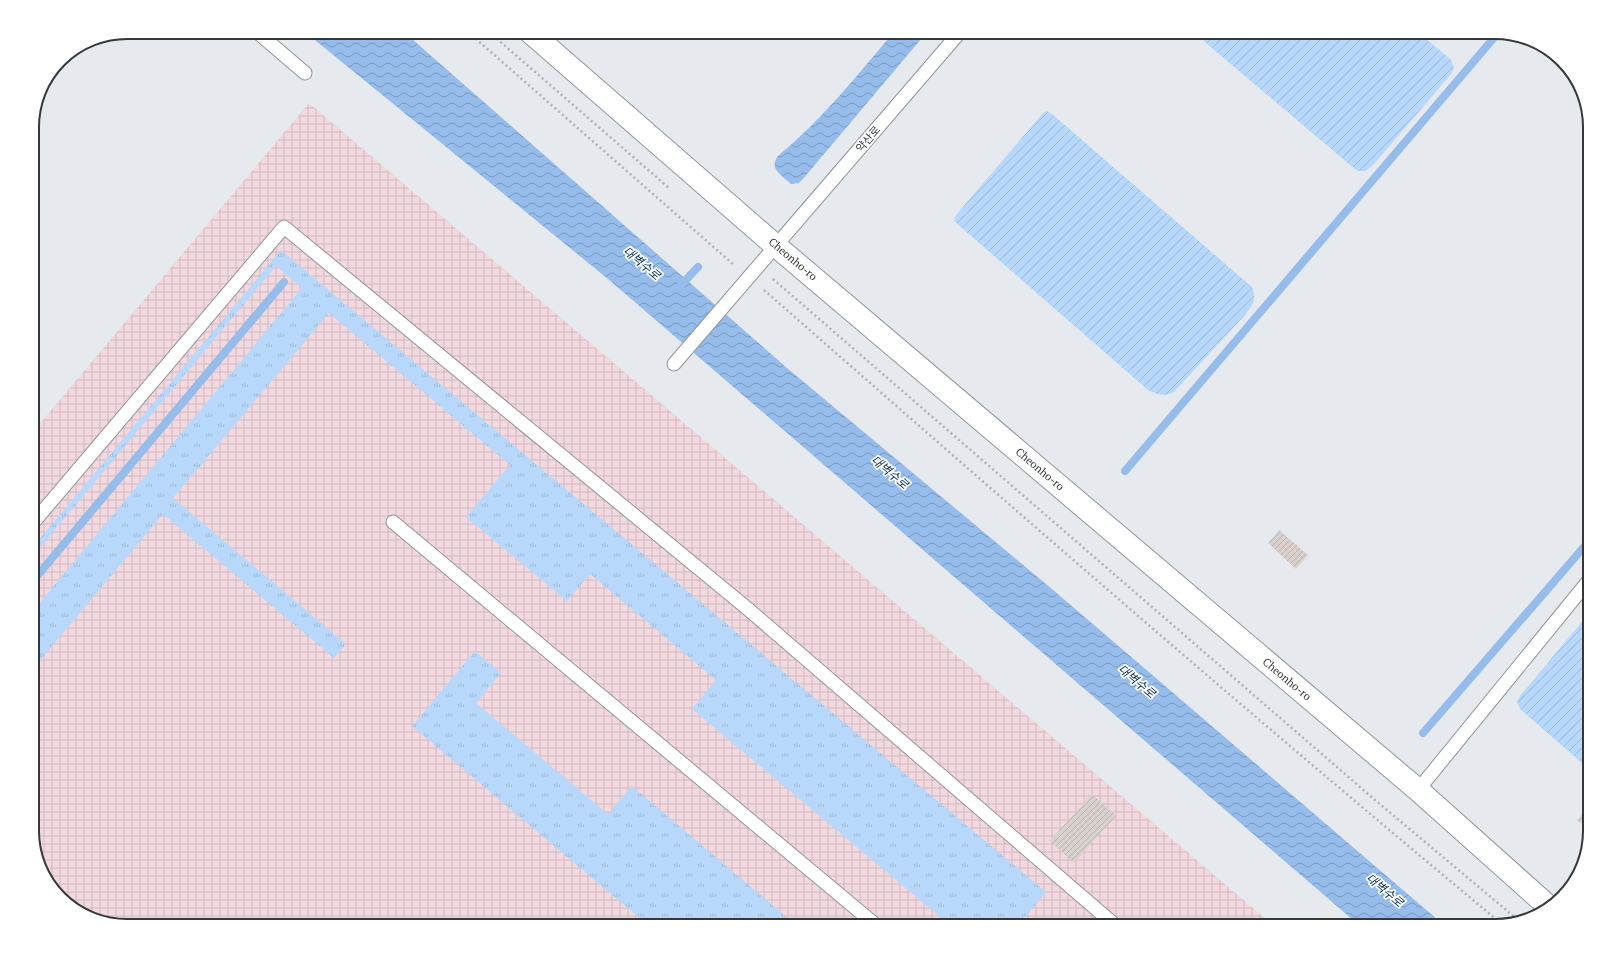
<svg xmlns="http://www.w3.org/2000/svg" width="1622" height="958" viewBox="0 0 1622 958" font-family="'PT Serif','Noto Sans KR',serif">
  <style>
    .industrial { fill: url(#industrial-grid) }
    .grass { fill: url(#grass-tufts) }
    .garden { fill: url(#garden-furrows) }
    .water { fill: url(#water-waves) }
    .lines { fill: none; stroke-linecap: round; stroke-linejoin: round }
    .stream { stroke: #95bcea; stroke-width: 8 }
    .building { fill: url(#building-hatch) }
    .lane-casing { stroke: #91959a; stroke-width: 15 }
    .secondary-casing { stroke: #91959a; stroke-width: 24 }
    .path { stroke: #adb0b4; stroke-width: 2.5; stroke-dasharray: 2 3; stroke-linecap: butt }
    .lane { stroke: #fff; stroke-width: 13 }
    .secondary { stroke: #fff; stroke-width: 22 }
    .labels { text-anchor: middle; dominant-baseline: central; stroke-width: 3.5; stroke-linejoin: round; paint-order: stroke }
    .street-label { font-size: 11px; fill: #353739; stroke: #fff }
    .water-label { font-size: 12px; font-style: italic; fill: #012b54; stroke: #fff }
    .rim { fill: none; stroke: #353739; stroke-width: 2 }
  </style>
  <defs>
    <pattern id="industrial-grid" width="8" height="8" patternUnits="userSpaceOnUse"><rect width="8" height="8" fill="#f2d8df"/><path d="M0 4h8M4 0v8" fill="none" stroke="#d0bac0"/></pattern>
    <pattern id="grass-tufts" width="24" height="20" patternUnits="userSpaceOnUse"><rect width="24" height="20" fill="#b7d8fb"/><path d="M3 7l-1-3M5 7V3M7 7l1-3M15 17l-1-3M17 17v-4M19 17l1-3" fill="none" stroke="#9ebad8"/></pattern>
    <pattern id="garden-furrows" width="10" height="10" patternUnits="userSpaceOnUse"><rect width="10" height="10" fill="#b7d8fb"/><path d="M-1 1l2-2M0 10L10 0M9 11l2-2" fill="none" stroke="#9ebad8"/></pattern>
    <pattern id="water-waves" width="16" height="10" patternUnits="userSpaceOnUse"><rect width="16" height="10" fill="#95bcea"/><path d="M0 5q4-4 8 0t8 0" fill="none" stroke="#7a9abf"/></pattern>
    <pattern id="building-hatch" width="6" height="6" patternUnits="userSpaceOnUse"><rect width="6" height="6" fill="#d7d0cd"/><path d="M-1 1l2-2M0 6l6-6M5 7l2-2" fill="none" stroke="#b9b3b1"/></pattern>
  </defs>
  <rect width="100%" height="100%" fill="#e6eaef"/>
  <path class="industrial" d="M309 103 1274 926H127L79 913 45 879 32 837V433Z"/>
  <path class="grass" d="M281 250 1046 892 1018 926H951L692 709 716 680 590 574 567 601 466 517 510 465 329 313 173 498 346 644 334 658 163 514 32 670V612L302 288 276 266 32 557V548Z
    M475 651 501 673 476 703 608 814 632 786 797 926H649L412 726Z"/>
  <path class="garden" d="M1193 32H1418L1451 60 1454 68 1452 73 1374 164C1368 170 1365 173 1356 170Z
    M1047 111 1052 114 1252 287C1257 301 1253 304 1245 315L1174 392C1164 397 1158 395 1148 390L954 221 956 215 1043 113Z
    M1590 612V770L1520 709 1517 702 1520 696Z"/>
  <path class="water" d="M305 32H404L787 368 1052 589 1445 926H1360L608 279Z
    M894 32H927L808 173 799 183 791 184C782 175 768 169 778 156 822 120 857 75 894 32Z"/>
  <g class="lines">
    <path class="stream" d="M679 287 698 267
      M1125 471 1498 33
      M32 582 284 282
      M1423 733 1590 540"/>
  </g>
  <path class="building" d="M1279 530 1308 555 1296 569 1268 543Z
    M1092 794 1116 816 1074 863 1050 841Z
    M1590 805V831L1577 820Z"/>
  <g class="lines">
    <defs>
      <path id="lane" d="M257 32 305 73
        M674 364 960 32
        M393 522 877 926
        M32 524 284 227 748 609 1116 926
        M1418 790 1590 579"/>
      <path id="secondary" d="M530 32 776 246 1418 790 1549 907"/>
    </defs>
    <use href="#lane" class="lane-casing"/>
    <use href="#secondary" class="secondary-casing"/>
    <path class="path" d="M468 32 734 265
      M489 32 669 188
      M773 279 1375 800 1518 920
      M764 290C1008 504 1252 717 1502 924"/>
    <use href="#lane" class="lane"/>
    <use href="#secondary" class="secondary"/>
  </g>
  <g class="labels">
    <g class="street-label">
      <text transform="translate(868 139) rotate(-49)">약산로</text>
      <text transform="translate(793 259) rotate(40)">Cheonho-ro</text>
      <text transform="translate(1040 469) rotate(40)">Cheonho-ro</text>
      <text transform="translate(1287 679) rotate(40)">Cheonho-ro</text>
    </g>
    <g class="water-label">
      <text transform="translate(642 263) rotate(40)">대벽수로</text>
      <text transform="translate(890 472) rotate(40)">대벽수로</text>
      <text transform="translate(1137 681) rotate(40)">대벽수로</text>
      <text transform="translate(1385 890) rotate(40)">대벽수로</text>
    </g>
  </g>
  <path d="M0 0H1622V958H0ZM127 39H1495A88 88 0 0 1 1583 127V831A88 88 0 0 1 1495 919H127A88 88 0 0 1 39 831V127A88 88 0 0 1 127 39Z" fill="#fff" fill-rule="evenodd"/>
  <path class="rim" d="M127 39H1495A88 88 0 0 1 1583 127V831A88 88 0 0 1 1495 919H127A88 88 0 0 1 39 831V127A88 88 0 0 1 127 39Z"/>
</svg>
